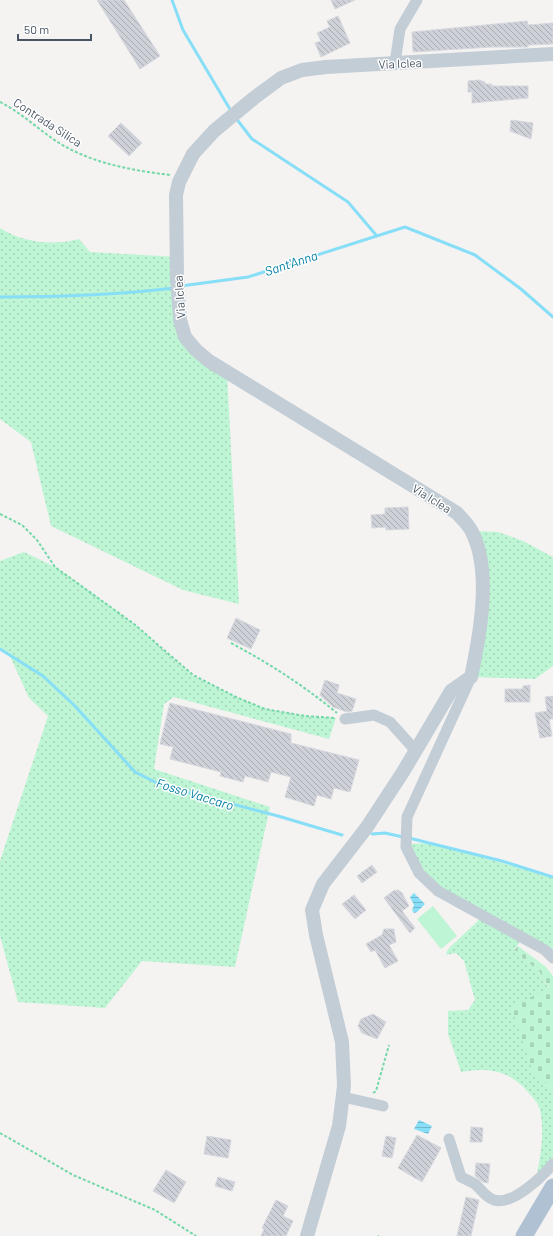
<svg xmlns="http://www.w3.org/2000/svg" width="553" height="1236" viewBox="0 0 553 1236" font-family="Barlow,sans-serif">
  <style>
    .grass { fill: url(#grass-dots) }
    .cemetery { fill: url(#cemetery-stones) }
    .pitch { fill: #bef5d4 }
    .water { fill: url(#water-rules) }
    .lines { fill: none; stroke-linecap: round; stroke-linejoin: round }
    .stream { stroke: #87def7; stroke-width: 3 }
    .building { fill: url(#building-back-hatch); stroke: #d6d8de }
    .path { stroke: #72d8a7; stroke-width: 2; stroke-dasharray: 3 2; stroke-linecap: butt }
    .minor { stroke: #c2cdd5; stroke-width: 11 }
    .tertiary { stroke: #c2cdd5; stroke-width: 14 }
    .primary { stroke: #b0c1d3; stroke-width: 17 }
    .labels { text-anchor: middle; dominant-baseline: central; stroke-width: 3; stroke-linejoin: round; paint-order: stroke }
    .street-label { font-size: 12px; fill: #485563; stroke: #fff }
    .water-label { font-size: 13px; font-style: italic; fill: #0380a3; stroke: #fff }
  </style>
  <defs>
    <pattern id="grass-dots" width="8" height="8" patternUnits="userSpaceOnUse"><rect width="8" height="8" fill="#bef5d4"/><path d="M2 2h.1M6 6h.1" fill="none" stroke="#a5d4b9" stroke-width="1.8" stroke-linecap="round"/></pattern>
    <pattern id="cemetery-stones" width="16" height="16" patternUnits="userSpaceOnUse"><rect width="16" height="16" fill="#bef5d4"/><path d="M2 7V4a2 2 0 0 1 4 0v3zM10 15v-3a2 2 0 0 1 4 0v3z" fill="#a5d4b9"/></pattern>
    <pattern id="water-rules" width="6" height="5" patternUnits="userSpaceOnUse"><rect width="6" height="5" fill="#87def7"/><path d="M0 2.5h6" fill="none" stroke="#70b7cc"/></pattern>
    <pattern id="building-back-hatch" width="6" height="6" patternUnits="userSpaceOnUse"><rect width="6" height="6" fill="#ced1d8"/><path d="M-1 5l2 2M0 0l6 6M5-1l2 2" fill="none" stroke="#a9acb3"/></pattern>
  </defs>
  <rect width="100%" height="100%" fill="#f5f2f2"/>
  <path class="grass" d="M0 228C24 243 52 246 79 239L90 252 178 257 185 337 227 372 239 604 183 590 51 526 31 442 0 419Z
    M472 531 498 532 523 541 553 557V666L535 679 471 677 482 612Z
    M24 552 55 567 92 593 134 624 193 676 236 697 265 709 305 716 336 718 329 739 174 697 164 704 154 769 270 807 235 967 142 961 105 1008 18 1002 0 936V861L48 716 29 698 9 654 0 649V561Z
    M431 843 553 877V958L522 938 514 951 539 971 549 989 546 1081 553 1095V1164L536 1181C540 1157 545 1134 540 1110 539 1104 532 1097 528 1092 509 1070 489 1067 461 1072L448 1034V1011L468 1010 475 1000 464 961 456 953 446 955 448 949 483 916 438 891 406 844Z"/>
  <path class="cemetery" d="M518 946 546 967 553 976V1095L546 1082 536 1081 511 1007 549 988 539 971 514 951Z"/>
  <path class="pitch" d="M433 906 457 936 441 949 417 919Z"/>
  <path class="water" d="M414 893 425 904 417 912 414 913 412 910 414 905 410 897Z
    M419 1120 432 1126 428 1134 414 1129Z"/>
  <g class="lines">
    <path class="stream" d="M172 0 183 30 231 111
      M235 117 252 139 348 202 376 235
      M181 286 248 277 405 227 475 255 521 289 553 317
      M0 297C58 297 116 295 174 288
      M0 649 43 676 75 706 135 772 163 786 278 816 342 835
      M372 834 385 833 403 837
      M409 838 502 861 553 877"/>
  </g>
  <path class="building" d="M97 0H124L160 56 140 69Z
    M331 0H355L335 9Z
    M338 16 350 43 321 57 315 43 321 41 317 33 330 27 327 21Z
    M527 21 528 25 553 23V44L528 45V47H492L413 52 412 32Z
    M479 80 485 82V84H492V86H528V98L472 103V92H468V81Z
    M511 120 533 123 531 139 510 131Z
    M121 123 142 143 129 156 108 136Z
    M408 507 409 529 386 530V527L372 528 371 515 385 514V508Z
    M236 618 260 630 251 649 227 638Z
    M325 680 339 685 337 693 356 699 352 711 347 712 333 707 320 695Z
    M530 685V702H505V689H523V686Z
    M553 696V719H549L552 736 540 738 535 713 547 711 545 697Z
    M170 703 291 734V743L359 760 350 792 334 788 331 799 317 795 314 806 285 797 291 777 271 772 268 782 245 776 243 782 220 776 221 772 170 759 173 747 160 744Z
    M372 865 377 872 362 883 357 876Z
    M398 890 402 893 409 906 402 911 415 928 410 933 384 898 393 891Z
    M354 895 366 910 355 919 342 904Z
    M384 929H394L396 942 389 945 398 961 385 968 375 950 371 952 366 944 382 935Z
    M373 1014 386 1022 377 1039 362 1033 358 1026 361 1019Z
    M471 1127 483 1128 482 1142H470Z
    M417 1135 441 1148 422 1182 398 1168Z
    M207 1136 231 1140 228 1158 204 1154Z
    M386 1136 396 1138 392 1158 382 1156Z
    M476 1163 490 1164 488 1183 483 1182 475 1176Z
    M166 1170 186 1182 174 1203 153 1191Z
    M218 1177 235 1182 232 1191 215 1186Z
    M466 1197 479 1200 471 1236H457Z
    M276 1200 288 1206 283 1216 293 1221 286 1236H261L264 1229 262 1228Z"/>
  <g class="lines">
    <path class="path" d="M0 102C20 112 37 128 56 141 90 163 130 170 170 175
      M0 514 22 525 37 540 55 567 134 624 193 675 236 697 265 709 305 716 335 718
      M231 643C270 664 303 685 337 713
      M373 1093 376 1091 389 1045
      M0 1133 73 1175 155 1210 196 1236
      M378 1236H379"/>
    <path class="minor" d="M395 63 400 29 417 0
      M471 677 407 817 406 847 419 873 438 891 545 950 553 958
      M345 719 374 715 390 722 416 751
      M343 1097 383 1106
      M449 1139 461 1177C465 1179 470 1181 475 1184 481 1189 485 1197 494 1200 512 1206 542 1177 553 1164"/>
    <path class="tertiary" d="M307 1236 339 1126 344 1086 342 1042 316 935 312 910 323 884 367 827 403 772 451 691 471 677C480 635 492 571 472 532 469 525 462 519 457 513L209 361 196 350 185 337 180 320 177 276 176 195 179 182 193 154 214 131 254 98 281 78 302 70 326 67 553 54"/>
    <path class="primary" d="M524 1236 553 1187"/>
  </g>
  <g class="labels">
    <g class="street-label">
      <text transform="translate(400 63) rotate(-3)">Via Iclea</text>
      <text transform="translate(48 122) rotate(33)">Contrada Silica</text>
      <text transform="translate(179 297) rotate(-94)">Via Iclea</text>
      <text transform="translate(432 498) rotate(32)">Via Iclea</text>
    </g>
    <g class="water-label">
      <text transform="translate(291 263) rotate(-18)">Sant'Anna</text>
      <text transform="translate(195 794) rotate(17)">Fosso Vaccaro</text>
    </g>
  </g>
  <path d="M18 34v6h73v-6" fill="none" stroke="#485563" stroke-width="2"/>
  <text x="24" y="34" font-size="12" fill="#485563" stroke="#ffffff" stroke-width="3" paint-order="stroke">50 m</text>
</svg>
